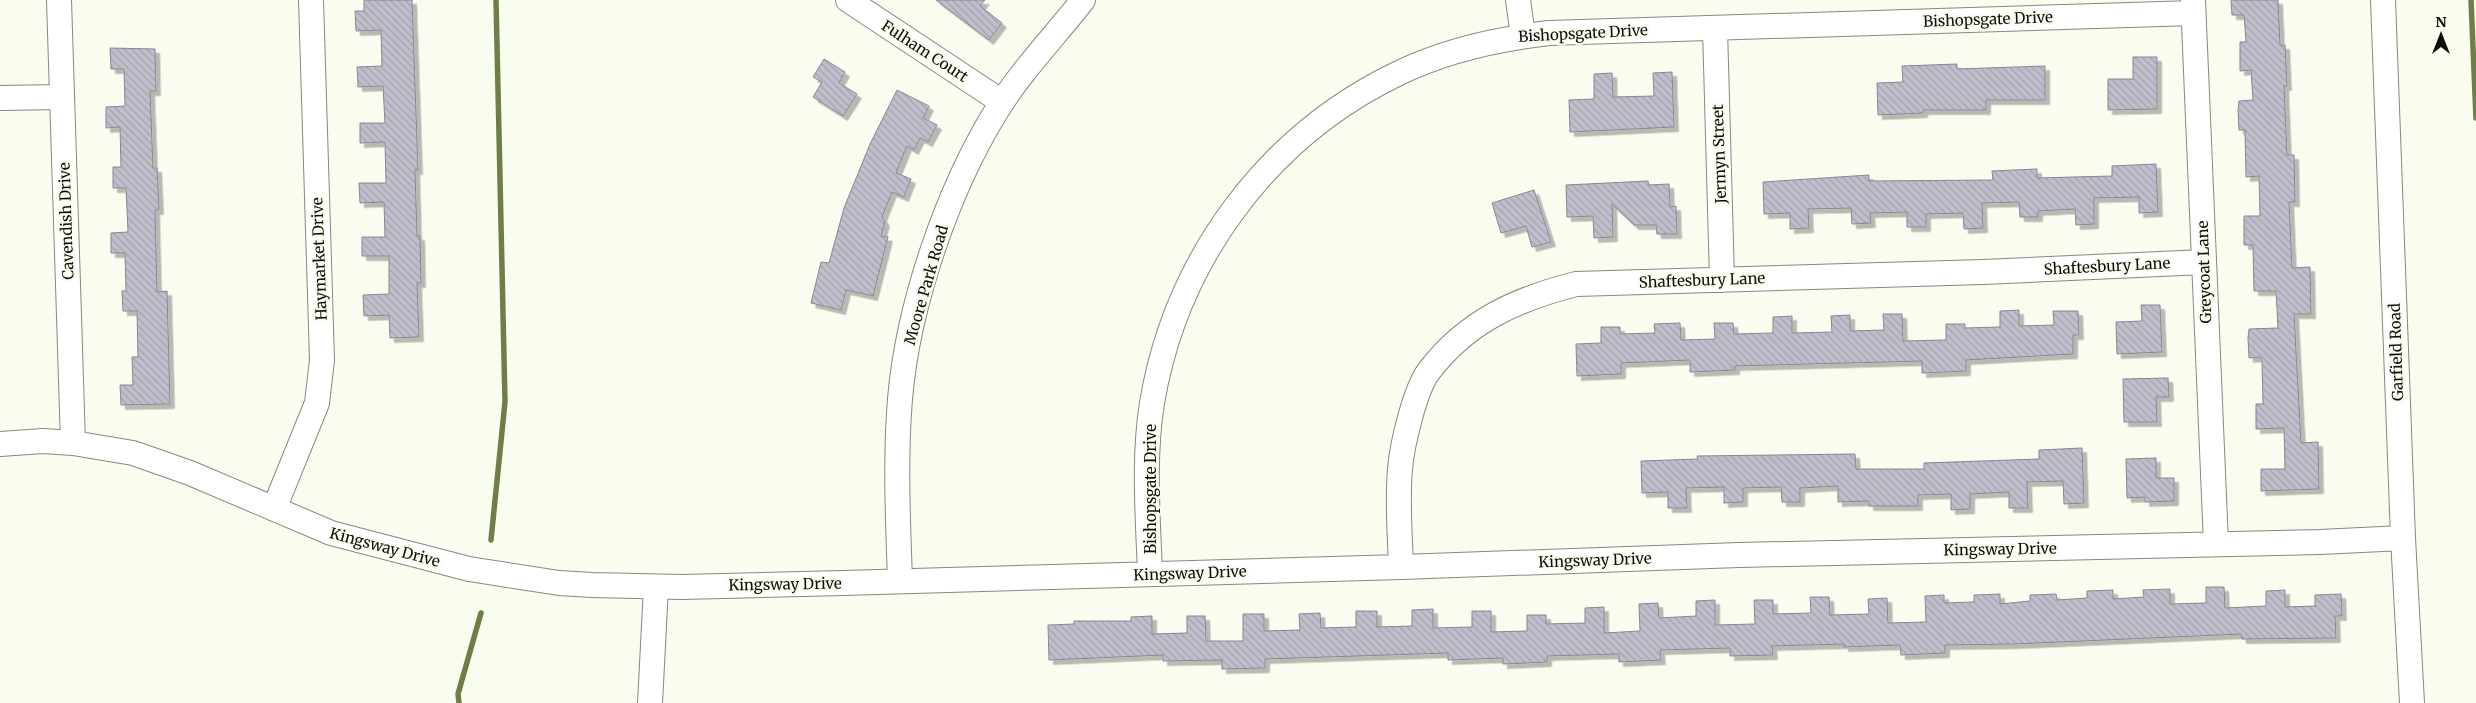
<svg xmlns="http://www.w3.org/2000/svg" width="2476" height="703" viewBox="0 0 2476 703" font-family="Merriweather,serif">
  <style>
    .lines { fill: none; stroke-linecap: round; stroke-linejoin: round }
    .stream { stroke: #6d7f47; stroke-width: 5.5 }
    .building { fill: url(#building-back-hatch); stroke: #878693; filter: url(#shadow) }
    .minor-casing { stroke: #85897d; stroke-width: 26 }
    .minor { stroke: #fff; stroke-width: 24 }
    .labels { text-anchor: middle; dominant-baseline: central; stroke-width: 5; stroke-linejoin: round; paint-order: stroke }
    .street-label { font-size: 15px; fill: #0c0e09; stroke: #f8fdf0 }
  </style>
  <defs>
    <pattern id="building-back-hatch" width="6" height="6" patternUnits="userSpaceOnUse" patternTransform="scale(1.25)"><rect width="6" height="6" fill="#bfbfcc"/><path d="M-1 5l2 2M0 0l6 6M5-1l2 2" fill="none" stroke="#a3a3ae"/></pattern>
    <filter id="shadow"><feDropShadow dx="4.5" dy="4.5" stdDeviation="0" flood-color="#0004"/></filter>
  </defs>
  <rect width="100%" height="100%" fill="#f8fdf0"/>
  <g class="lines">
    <path class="stream" d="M2471 0 2476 118
      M491 540 505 402 496 0
      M459 703 458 694 481 613"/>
  </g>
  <path class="building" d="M364 0H412L418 170H415L417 236H420L421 283H417L419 337 390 338 389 315 364 316 363 295 389 294V256H362V237H385L384 202 360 203 359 183H386L385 142 360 143V123H385L383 86 358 87 357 67 382 66 381 30 356 31 355 11H364Z
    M936 0H985L980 6 1002 23 989 40Z
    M2231 0H2278L2280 45H2285L2287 86H2284L2287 155H2294L2295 202H2289L2292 268 2310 267 2311 314H2294L2301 443 2318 442 2319 489 2261 491V469H2285L2284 428 2256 429V404H2263L2262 362 2260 357 2249 358 2248 338 2249 329 2278 328 2276 291H2254L2253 245H2244V216H2260L2259 176 2246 177 2245 130H2239L2238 110 2239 101 2253 100 2251 70 2240 71V42H2246L2244 15H2232Z
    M110 48 155 49 156 91H150L153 168H157L159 210H155L157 292 167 291 170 404 121 405 120 385H133L132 357H138L137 311H123L122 291H126L125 253H111V233L128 232 126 188H113V167H121L120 127 106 128V107L125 106 124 69H111Z
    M2133 57H2157V109L2108 110V79H2133Z
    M824 59 845 72 839 83 857 94 843 116 813 97 822 82 813 77Z
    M1957 64V69L2045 66V100H1986V110H1923V113L1878 115 1877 83 1903 82 1902 66Z
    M1672 72 1674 127 1570 132 1569 100 1594 99V74L1612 73 1613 97 1654 96 1653 73Z
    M897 90 929 106 923 118 937 125 928 142 920 138 914 150 907 146 896 173 911 179 904 197 892 192 882 217 885 222 881 236 888 237 873 296 846 290 841 310 811 303 821 262 829 263 844 208 870 144Z
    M2156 164 2158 212 2139 213V197L2094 198V224L2076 225 2075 209 2038 211V217H2020L2019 202 1982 203 1983 228 1964 229 1963 213 1926 214V227H1907V212L1870 213 1871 223 1852 224 1851 208 1808 209 1809 228 1790 229V213L1764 214 1763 182 1869 175V181L1993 180 1992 171 2037 169V178L2112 176V166Z
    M1648 181 1649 185 1669 184 1670 207 1676 206 1677 234H1657L1656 225H1634L1612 204 1613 237 1594 238 1593 216 1567 217 1566 185Z
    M1534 190 1551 242 1532 247 1526 226 1501 233 1492 203Z
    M2141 305H2160L2162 352 2117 354 2116 322 2142 321Z
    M2019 310V326L2054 325 2053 311H2078L2079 335H2073V354L1966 360V371L1922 373V361L1735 366V370L1690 372V360L1621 363V374L1577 376 1576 344 1601 343V327H1620V334L1655 333 1654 324 1680 323 1681 340 1715 339 1714 323H1733L1734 334 1773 333V317L1792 316V333L1832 332 1831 316 1850 315V331L1884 330 1883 314H1902L1903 341 1946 340V324H1965V328L2000 327V311Z
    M2168 378 2169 397H2156L2157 422H2124L2123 379Z
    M2082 448 2084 503 2064 504 2063 481 2027 482 2028 508H2009V492L1970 494V509L1951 510V494L1918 495V506H1869V501L1838 502V486L1800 488V502H1782L1781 487 1743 488V502L1724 503V487L1686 488 1687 508H1668V492L1642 493 1641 461 1698 459 1697 456 1855 454 1856 469H1924V463L2039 459V450Z
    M2156 458V478H2174V501L2145 502V497L2127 498 2126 459Z
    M2206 587H2224L2225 608 2266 606V591L2285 590V607L2315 606V595L2341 594 2342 616H2335L2336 638 2242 639 2241 634 2014 644 1945 645V653L1901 655 1900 645 1844 647V644L1772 646 1773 655 1730 656V648L1660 650 1661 660 1619 662V654L1547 656V662L1503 664V658L1448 660V653L1265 659V668L1222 669V660L1163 661V655L1049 660 1048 625 1074 624V621H1131V617L1152 616V634L1187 633V616H1205L1206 641H1243V614H1264V631L1300 630 1299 614 1320 613 1321 628 1356 627V611H1377V627L1412 626V610L1433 609V628L1472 627V611H1491V632L1527 631V615H1546V624L1585 623V608L1604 607V633L1640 631 1639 604 1658 603 1659 618 1696 616V601L1715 600V625L1755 624 1754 600H1773V614L1811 613 1810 597H1829L1830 615 1869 614 1868 599 1887 598 1888 623 1926 622 1925 596 1944 595V603L1974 602V595L2000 594V604L2030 601V595L2056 594 2057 600 2087 598V591L2113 590V599L2144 597 2143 590 2170 589V604L2206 603Z"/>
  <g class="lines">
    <defs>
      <path id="minor" d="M59 0 73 443
        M848 0 1002 102
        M1518 0 1523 36
        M2193 0 2216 544
        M2383 0 2403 538 2412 703
        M1715 28 1722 280
        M0 98 62 97
        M0 444 43 441 73 443 133 453 190 473 331 533 469 569 559 583 592 585 682 587 843 583 1401 567 1739 555 2320 542 2403 538
        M274 509 317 403 322 360 311 0
        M1401 567C1400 535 1397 501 1400 469 1402 445 1415 389 1429 371 1467 321 1517 299 1576 284L1983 272 2204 262
        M1150 574C1148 518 1143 459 1152 403 1176 260 1267 136 1399 73 1446 50 1497 39 1549 33L2193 13
        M900 581C898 521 895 460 900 399 908 305 947 191 997 110 1021 71 1055 36 1083 0
        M650 703 656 587"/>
    </defs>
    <use href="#minor" class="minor-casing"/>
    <use href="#minor" class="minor"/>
  </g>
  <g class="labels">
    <g class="street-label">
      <text transform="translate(1988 19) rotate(-2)">Bishopsgate Drive</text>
      <text transform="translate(1583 33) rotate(-3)">Bishopsgate Drive</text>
      <text transform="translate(925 51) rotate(33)">Fulham Court</text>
      <text transform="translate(1719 154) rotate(-92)">Jermyn Street</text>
      <text transform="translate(66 221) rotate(-92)">Cavendish Drive</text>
      <text transform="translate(319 259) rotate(-92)">Haymarket Drive</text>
      <text transform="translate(2107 266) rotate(-3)">Shaftesbury Lane</text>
      <text transform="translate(2204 272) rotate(-92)">Greycoat Lane</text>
      <text transform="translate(1702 280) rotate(-2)">Shaftesbury Lane</text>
      <text transform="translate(926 285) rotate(-74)">Moore Park Road</text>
      <text transform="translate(2396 352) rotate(-92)">Garfield Road</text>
      <text transform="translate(1150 489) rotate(-90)">Bishopsgate Drive</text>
      <text transform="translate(385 547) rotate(15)">Kingsway Drive</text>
      <text transform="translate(2000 549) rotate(-1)">Kingsway Drive</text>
      <text transform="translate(1595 560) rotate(-2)">Kingsway Drive</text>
      <text transform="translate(1190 573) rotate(-2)">Kingsway Drive</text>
      <text transform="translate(785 584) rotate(-1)">Kingsway Drive</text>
    </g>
  </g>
  <g transform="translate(2441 35)" stroke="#f8fdf0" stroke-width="4" paint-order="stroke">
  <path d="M0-4L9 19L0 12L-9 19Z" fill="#0c0e09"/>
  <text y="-8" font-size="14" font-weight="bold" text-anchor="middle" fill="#0c0e09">N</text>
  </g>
</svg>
